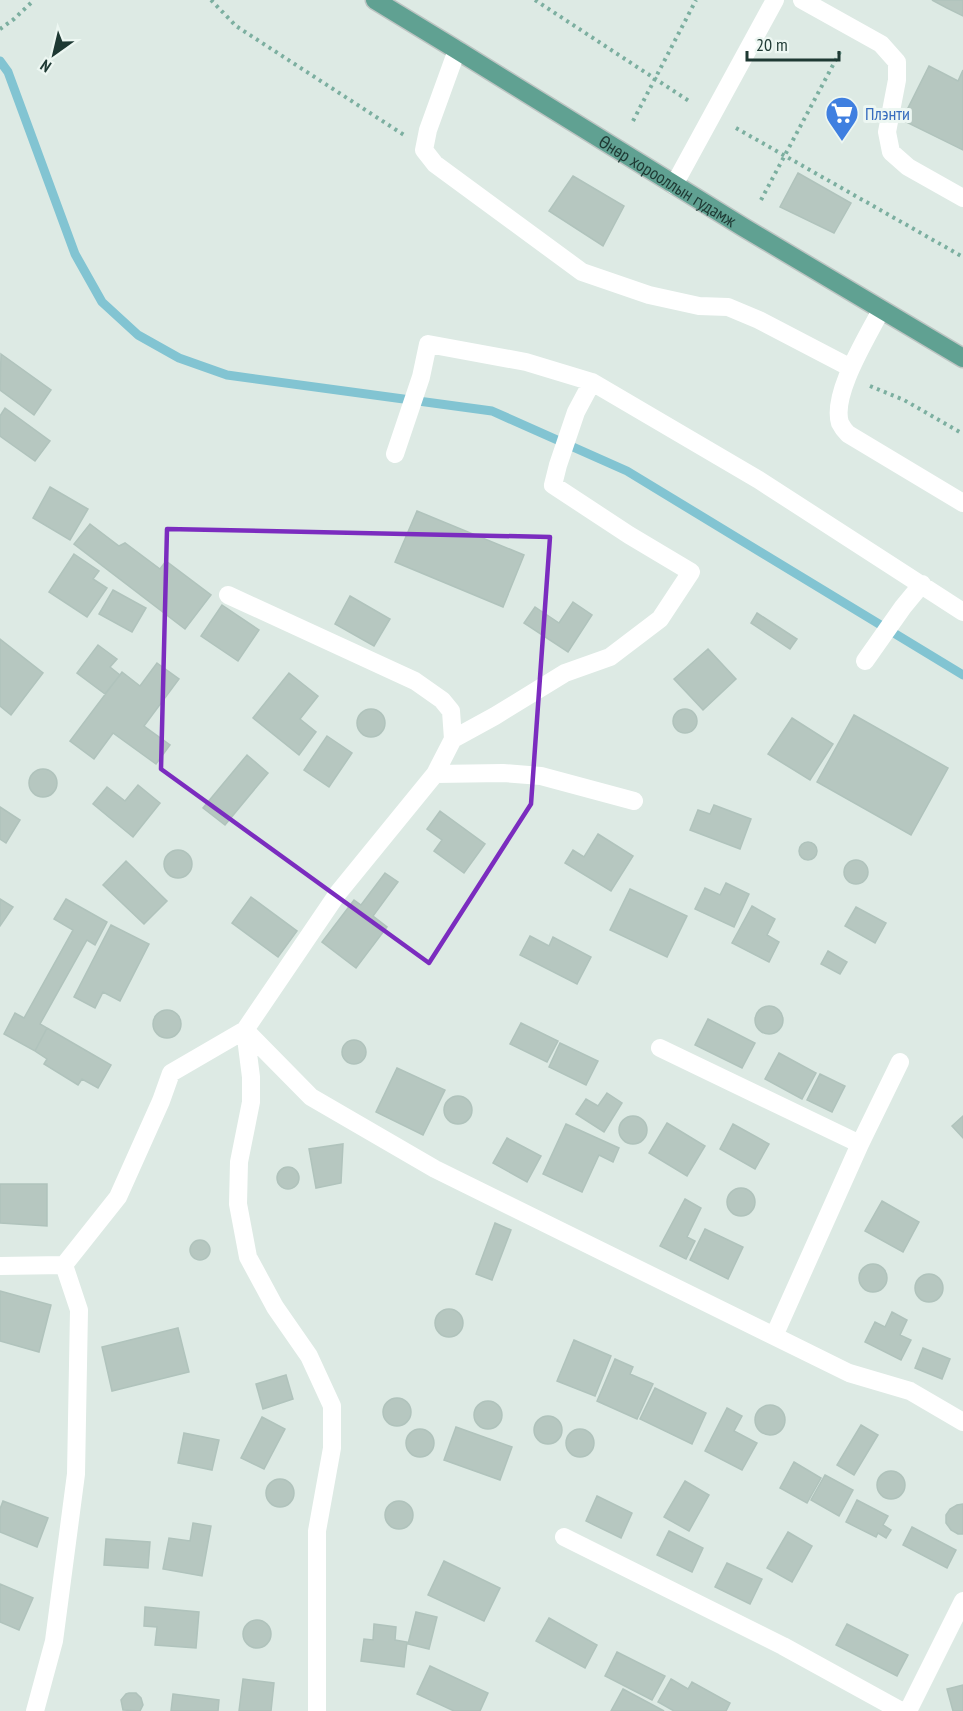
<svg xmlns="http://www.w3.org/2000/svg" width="963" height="1711" viewBox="0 0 963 1711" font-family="'PT Sans Narrow',sans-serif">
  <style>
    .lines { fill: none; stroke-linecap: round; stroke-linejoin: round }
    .stream { stroke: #82c4d2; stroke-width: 9 }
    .building { fill: #b6c7c0; stroke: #b0c3bc; stroke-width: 1.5 }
    .major-casing { stroke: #bcc4c2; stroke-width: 21 }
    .path { stroke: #7cafa0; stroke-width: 4; stroke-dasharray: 3 4.5; stroke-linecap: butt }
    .minor { stroke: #fff; stroke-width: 18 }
    .major { stroke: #60a192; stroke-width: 18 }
    .marked { fill: none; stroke: #7b2cbf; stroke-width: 4.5; stroke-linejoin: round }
    .labels { text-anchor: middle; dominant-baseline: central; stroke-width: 6; stroke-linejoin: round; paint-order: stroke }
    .shop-label { font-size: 18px; fill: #366cbe; stroke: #edf7f2; text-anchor: start }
    .street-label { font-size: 18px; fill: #1e3933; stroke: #edf7f2 }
  </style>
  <rect width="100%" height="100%" fill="#ddeae4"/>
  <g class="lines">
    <path class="stream" d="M0 61 8 72 75 254 102 302 138 335 179 358 227 375 492 411 627 471 963 675"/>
  </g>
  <path class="building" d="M932 0H963V16L947 8Z
    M929 66 958 81 963 70V150L902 120Z
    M798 173 851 203 834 233 780 207Z
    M573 176 624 206 603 246 549 211Z
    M1 354 51 390 34 415 0 390Z
    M5 408 50 441 35 461 0 436V416Z
    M50 487 88 509 70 540 33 518Z
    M417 511 524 555 503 607 395 562Z
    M90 524 119 546 125 543 160 569 166 561 211 595 185 629 74 544Z
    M74 554 99 571 93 579 107 588 87 617 49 592Z
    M113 590 146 608 132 632 99 614Z
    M350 596 390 619 374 646 335 624Z
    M573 602 592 615 568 652 524 623 535 607 559 623Z
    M222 605 259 630 238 661 201 636Z
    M757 613 797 639 790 649 751 623Z
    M0 639 43 673 11 715 0 706Z
    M98 645 117 659 110 667 120 675 105 694 77 673Z
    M708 649 736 679 703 710 674 679Z
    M157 663 179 679 144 726 170 745 156 764 113 733 94 759 70 741 122 672 140 686Z
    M289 673 318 696 300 719 316 732 299 755 253 718Z
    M673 721a12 12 0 1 1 24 0a12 12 0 1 1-24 0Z
    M357 723a14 14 0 1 1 28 0a14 14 0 1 1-28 0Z
    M854 715 948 768 911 835 817 782Z
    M792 718 833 744 810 780 768 754Z
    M327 736 352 753 329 787 304 770Z
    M247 755 268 773 225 825 203 808Z
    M29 783a14 14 0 1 1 28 0a14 14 0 1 1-28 0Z
    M138 785 160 803 133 837 93 804 107 787 125 801Z
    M714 805 751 819 740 849 690 830 698 810 710 814Z
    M0 807 20 820 6 843 0 839Z
    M440 811 485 844 464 873 434 851 442 840 427 829Z
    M598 834 633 856 611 891 565 863 573 850 584 857Z
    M799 851a9 9 0 1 1 18 0a9 9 0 1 1-18 0Z
    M164 864a14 14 0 1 1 28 0a14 14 0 1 1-28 0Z
    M844 872a12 12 0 1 1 24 0a12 12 0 1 1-24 0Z
    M126 861 167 901 144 924 103 885Z
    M385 873 398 882 373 916 387 927 356 968 322 942 354 900 361 905Z
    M726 883 749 894 734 927 695 909 705 888 720 895Z
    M630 889 687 916 667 957 610 930Z
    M251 897 297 931 278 957 232 923Z
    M0 899 13 907 0 926Z
    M66 899 107 922 95 945 87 940 40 1024 47 1028 35 1051 4 1034 15 1013 24 1018 73 930 54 919Z
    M752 906 775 919 767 935 779 942 769 962 732 943Z
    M856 907 886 923 875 943 845 926Z
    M111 925 149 944 120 1001 103 992 95 1008 74 997Z
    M530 936 549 946 553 937 591 957 577 984 520 955Z
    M828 951 847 962 840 974 821 964Z
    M755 1020a14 14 0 1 1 28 0a14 14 0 1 1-28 0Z
    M153 1024a14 14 0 1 1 28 0a14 14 0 1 1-28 0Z
    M708 1019 755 1043 742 1068 695 1045Z
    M521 1023 558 1041 547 1062 510 1044Z
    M47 1028 111 1065 98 1088 82 1079 78 1085 44 1064 47 1059 35 1051Z
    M342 1052a12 12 0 1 1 24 0a12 12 0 1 1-24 0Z
    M560 1043 598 1061 586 1085 549 1067Z
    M779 1053 816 1073 802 1099 765 1079Z
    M397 1068 445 1090 423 1135 376 1112Z
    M820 1074 845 1086 832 1112 807 1100Z
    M607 1093 622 1103 604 1132 576 1114 586 1099 598 1106Z
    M444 1110a14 14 0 1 1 28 0a14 14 0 1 1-28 0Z
    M619 1130a14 14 0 1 1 28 0a14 14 0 1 1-28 0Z
    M963 1116V1138L952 1126Z
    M667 1123 705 1146 687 1176 649 1153Z
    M566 1124 619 1148 613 1162 599 1155 582 1192 543 1174Z
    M733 1124 769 1144 755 1169 720 1149Z
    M507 1138 541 1156 527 1182 493 1163Z
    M343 1144 341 1183 316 1188 309 1149Z
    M277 1178a11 11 0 1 1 22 0a11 11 0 1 1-22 0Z
    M0 1184H47V1226L0 1223Z
    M727 1202a14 14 0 1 1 28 0a14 14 0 1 1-28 0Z
    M685 1199 701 1208 687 1237 695 1241 686 1259 660 1246Z
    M882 1201 919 1222 903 1252 865 1231Z
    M495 1223 511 1230 492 1280 476 1274Z
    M705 1229 743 1247 728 1279 690 1260Z
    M190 1250a10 10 0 1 1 20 0a10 10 0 1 1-20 0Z
    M859 1278a14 14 0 1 1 28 0a14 14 0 1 1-28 0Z
    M915 1288a14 14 0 1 1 28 0a14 14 0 1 1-28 0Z
    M0 1291 51 1305 39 1352 0 1341Z
    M435 1323a14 14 0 1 1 28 0a14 14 0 1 1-28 0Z
    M892 1312 907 1320 900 1335 911 1340 901 1360 865 1342 875 1322 885 1327Z
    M178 1328 189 1372 112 1391 102 1347Z
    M574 1340 611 1356 595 1396 557 1381Z
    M923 1348 950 1359 942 1379 915 1368Z
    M615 1359 633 1367 630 1374 653 1384 637 1419 597 1401Z
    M286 1375 293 1399 263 1409 256 1384Z
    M655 1388 706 1413 692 1444 640 1419Z
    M383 1412a14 14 0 1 1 28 0a14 14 0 1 1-28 0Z
    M474 1415a14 14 0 1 1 28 0a14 14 0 1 1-28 0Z
    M755 1420a15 15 0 1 1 30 0a15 15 0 1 1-30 0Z
    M727 1408 742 1416 734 1431 757 1443 742 1470 705 1451Z
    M534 1430a14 14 0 1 1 28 0a14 14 0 1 1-28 0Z
    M262 1417 285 1429 264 1469 241 1458Z
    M861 1425 878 1435 854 1475 837 1465Z
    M456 1427 512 1447 500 1480 444 1460Z
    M406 1443a14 14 0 1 1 28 0a14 14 0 1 1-28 0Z
    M566 1443a14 14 0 1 1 28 0a14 14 0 1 1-28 0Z
    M184 1433 219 1440 212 1470 178 1463Z
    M794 1462 821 1478 807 1503 780 1488Z
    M877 1485a14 14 0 1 1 28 0a14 14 0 1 1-28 0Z
    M825 1475 853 1490 839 1516 811 1500Z
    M266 1493a14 14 0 1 1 28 0a14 14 0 1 1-28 0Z
    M685 1481 709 1495 689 1531 664 1517Z
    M597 1496 632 1513 621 1538 586 1521Z
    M857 1500 888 1516 883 1525 891 1530 886 1538 878 1533 876 1537 846 1522Z
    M385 1515a14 14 0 1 1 28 0a14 14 0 1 1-28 0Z
    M3 1501 48 1518 37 1547 0 1532V1509Z
    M963 1504V1534H958L951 1530 946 1523V1515L950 1509 957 1505Z
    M193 1523 211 1526 202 1576 163 1569 169 1538 190 1541Z
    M912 1527 956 1550 947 1568 903 1545Z
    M669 1531 703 1548 692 1572 657 1555Z
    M788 1532 812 1546 792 1582 767 1568Z
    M106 1539 150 1542 148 1568 104 1565Z
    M444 1561 500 1588 484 1621 428 1595Z
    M727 1563 762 1579 750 1604 715 1587Z
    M0 1584 33 1598 19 1630 0 1622Z
    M145 1607 199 1612 196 1648 155 1645 157 1627 144 1626Z
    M416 1612 437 1617 429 1649 408 1644Z
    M549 1618 597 1645 585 1668 536 1641Z
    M243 1634a14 14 0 1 1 28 0a14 14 0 1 1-28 0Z
    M374 1624 396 1627 395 1640 407 1642 404 1667 361 1661 364 1639 373 1640Z
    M847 1624 908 1655 897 1676 836 1645Z
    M617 1652 665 1676 652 1700 605 1676Z
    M430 1666 488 1693 480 1711H454L417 1694Z
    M243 1679 274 1683 271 1711H239Z
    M671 1679 688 1689 692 1682 730 1703 726 1711H674L658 1702Z
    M963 1685V1711H953L947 1689Z
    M623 1689 664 1711H611Z
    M129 1693H136L141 1698 143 1705 140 1711 123 1710 121 1700 126 1694Z
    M173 1694 219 1700 218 1711H171Z"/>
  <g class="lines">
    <defs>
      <g id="major">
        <path id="s1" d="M375 0 457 50 743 227 963 358"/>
      </g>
    </defs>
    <use href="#major" class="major-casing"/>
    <path class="path" d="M211 0 236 26 404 135
      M535 0 689 101
      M0 29 14 19 34 0
      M633 121 696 0
      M736 128 963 257
      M761 200 841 50
      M870 386 904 400 963 434"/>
    <path class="minor" d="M802 0 881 44 897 62V80L887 132 891 152 908 167 963 198
      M457 50 428 130 424 150 435 164 582 272 649 295 699 306 728 307 759 320 851 368
      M674 185 775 0
      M881 310C868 336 831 394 840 423 842 427 845 431 848 434L963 503
      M395 454 421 377 428 344 526 362 592 382 759 480 963 612
      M228 595 415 681 442 700 451 711 453 739 435 774 338 893 245 1030 311 1097 435 1169 849 1373 910 1391 963 1422
      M865 661 903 607 922 584
      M453 739 495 716 565 673 610 657 660 619 691 572 629 535 553 485 558 465 576 412 592 382
      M435 774 503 773 541 776 634 801
      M660 1048 860 1144
      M0 1266 64 1265 118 1197 161 1101 171 1073 245 1030 251 1077V1102L239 1162 238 1204 248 1257 275 1307 309 1356 332 1406V1448L317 1531V1711
      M774 1336 860 1144 900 1062
      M564 1537 783 1646 901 1711
      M35 1711 54 1641 76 1474 79 1310 64 1265
      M908 1711 963 1601"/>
    <use href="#major" class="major"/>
  </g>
  <path class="marked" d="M167 529 550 537 531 804 429 963 161 769Z"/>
  <defs>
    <symbol id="supermarket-pin" viewBox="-11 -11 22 30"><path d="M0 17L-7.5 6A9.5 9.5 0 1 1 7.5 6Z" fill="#3f7fe0" stroke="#edf7f2"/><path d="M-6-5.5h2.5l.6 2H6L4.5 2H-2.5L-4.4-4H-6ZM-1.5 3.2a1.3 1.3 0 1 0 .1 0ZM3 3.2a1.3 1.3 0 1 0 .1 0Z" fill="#fff"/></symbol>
  </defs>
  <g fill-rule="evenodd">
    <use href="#supermarket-pin" x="823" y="94" width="38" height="52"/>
  </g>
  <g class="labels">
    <g class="shop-label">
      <text x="865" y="113">Плэнти</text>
    </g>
    <g class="street-label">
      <text stroke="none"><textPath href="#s1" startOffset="344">Өнөр хорооллын гудамж</textPath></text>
    </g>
  </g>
  <g transform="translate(54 54) rotate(214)" stroke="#edf7f2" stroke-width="4.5" paint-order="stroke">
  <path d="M0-4.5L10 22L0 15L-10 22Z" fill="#1e3933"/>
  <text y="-9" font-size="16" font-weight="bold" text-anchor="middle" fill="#1e3933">N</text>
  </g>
  <path d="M747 51v9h92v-9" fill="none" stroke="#1e3933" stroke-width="3"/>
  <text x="756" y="51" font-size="18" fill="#1e3933" stroke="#edf7f2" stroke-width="4.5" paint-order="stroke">20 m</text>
</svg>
